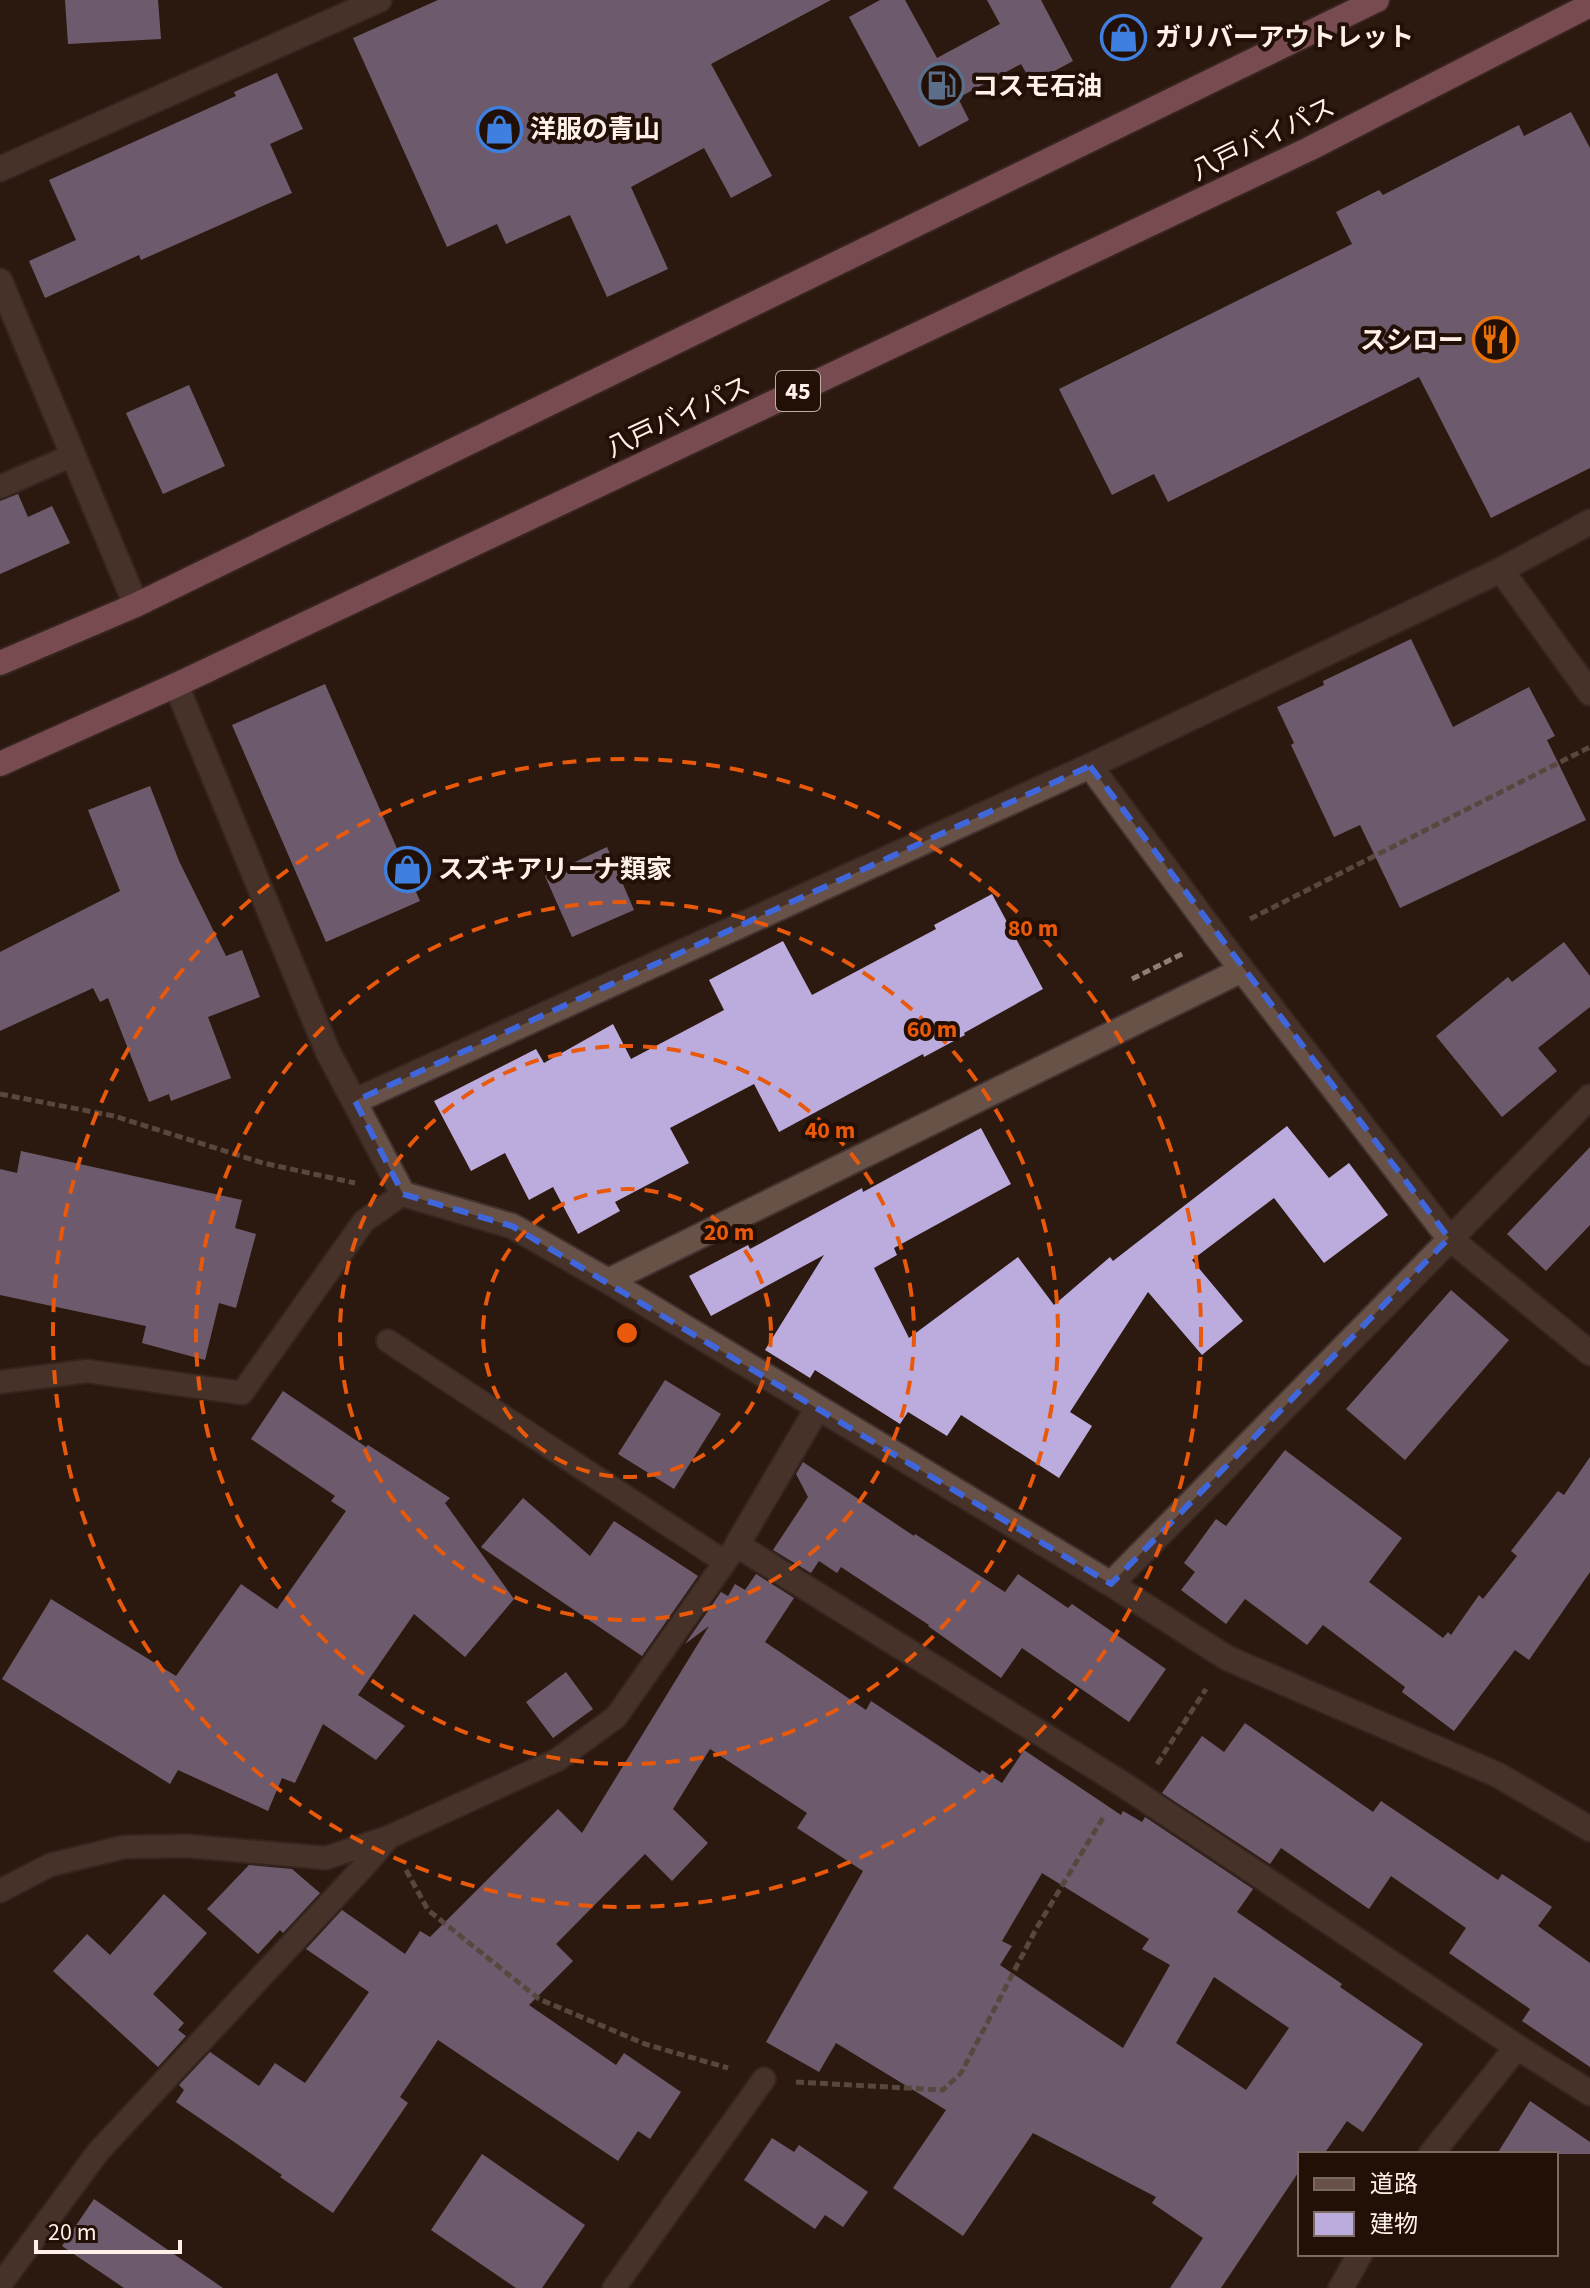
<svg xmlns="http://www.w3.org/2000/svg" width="1590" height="2288" viewBox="0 0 1590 2288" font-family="'Source Sans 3','Noto Sans JP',sans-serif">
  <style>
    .building { fill: #bcacde; fill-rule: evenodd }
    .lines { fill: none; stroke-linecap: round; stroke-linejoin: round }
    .lane-casing { stroke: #433330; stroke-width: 26 }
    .street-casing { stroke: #433330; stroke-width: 28 }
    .secondary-casing { stroke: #433330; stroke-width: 28 }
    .highway-casing { stroke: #433330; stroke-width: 28 }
    .path { stroke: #8f7e76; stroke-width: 5; stroke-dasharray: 8 4; stroke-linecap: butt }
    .lane { stroke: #685147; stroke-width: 22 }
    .street { stroke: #685147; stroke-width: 24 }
    .secondary { stroke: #685147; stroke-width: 24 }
    .highway { stroke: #d4879d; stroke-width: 24 }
    .marked { fill: none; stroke: #3f66db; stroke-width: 6; stroke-dasharray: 16 10; stroke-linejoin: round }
    .ring { fill: none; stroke: #e8590c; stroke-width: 4; stroke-dasharray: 14 10 }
    .labels { text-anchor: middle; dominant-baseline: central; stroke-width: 8; stroke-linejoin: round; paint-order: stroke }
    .shield { fill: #221007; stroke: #bdaea6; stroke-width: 2 }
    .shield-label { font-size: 24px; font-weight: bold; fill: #fff1ea }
    .poi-label { font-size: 26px; font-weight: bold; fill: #fff1ea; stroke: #221007; text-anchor: start }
    .street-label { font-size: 26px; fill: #fff1ea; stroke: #221007 }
    .centre { fill: #e8590c; stroke: #221007; stroke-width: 4 }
    .ring-label { font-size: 24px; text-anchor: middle; font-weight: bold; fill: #e8590c; stroke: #221007; stroke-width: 8; stroke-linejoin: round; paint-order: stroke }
  </style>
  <rect width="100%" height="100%" fill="#2c1910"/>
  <path class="building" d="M65 0H158L161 39 68 44Z
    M438 0H831L711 64 772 176 731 198 704 148 631 187 668 269 607 297 570 215 506 244 497 224 447 247 353 38Z
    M880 0H905L937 58 1000 24 987 0H1041L1073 61 1032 83 1021 64 958 98 969 120 919 147 849 17Z
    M277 73 303 129 270 144 292 193 141 260 139 255 45 298 29 261 76 240 49 180 236 96 234 92Z
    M1571 112 1590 148V468L1491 518 1419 377 1168 502 1154 474 1112 495 1059 389 1352 244 1336 212 1379 190 1383 195 1519 125 1524 136Z
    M189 385 225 466 163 494 126 413Z
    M18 494 28 517 52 506 70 543 0 574V501Z
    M1411 639 1453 727 1529 687 1555 736 1547 740 1586 820 1400 908 1360 825 1334 837 1291 745 1294 743 1277 707 1324 685 1323 681Z
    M325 684 420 901 326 942 232 725Z
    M150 786 179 861 226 956 242 950 260 997 208 1017 231 1078 171 1101 169 1094 149 1102 108 998 100 1002 93 988 0 1031V952L120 891 88 810Z
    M607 847 634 910 572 937 545 876Z
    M992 894 1043 989 964 1033 965 1035 924 1057 923 1054 779 1132 754 1084 670 1128 689 1163 615 1202 620 1211 578 1234 553 1187 529 1200 505 1153 471 1171 434 1101 536 1049 544 1063 613 1024 631 1059 724 1010 709 980 783 941 812 995 936 929 934 925Z
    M1564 942 1590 976V1007L1538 1048 1557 1071 1502 1117 1436 1036 1508 977 1512 982Z
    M1287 1126 1329 1178 1349 1163 1388 1215 1324 1263 1274 1198 1192 1260 1243 1321 1202 1355 1148 1292 1070 1412 1092 1426 1059 1478 961 1415 947 1436 908 1412 900 1424 815 1370 810 1378 765 1350 824 1255 711 1316 689 1276 748 1245 750 1249 862 1188 863 1192 981 1128 1011 1184 894 1248 897 1255 874 1268 909 1338 1018 1257 1054 1305 1110 1257 1113 1261Z
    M1590 1147V1225L1546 1271 1507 1234Z
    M21 1151 242 1200 235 1228 256 1234 236 1308 219 1303 205 1360 142 1343 146 1326 0 1295V1169L17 1173Z
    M1451 1290 1509 1340 1405 1460 1346 1409Z
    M665 1380 721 1414 674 1489 618 1454Z
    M283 1391 366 1447 368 1445 450 1498 445 1503 514 1599 465 1657 414 1614 358 1695 405 1726 376 1760 323 1724 295 1783 282 1778 268 1811 178 1770 170 1784 2 1679 51 1599 176 1676 241 1584 277 1609 346 1511 331 1501 335 1496 251 1439Z
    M1285 1450 1402 1538 1369 1582 1443 1638 1448 1632 1451 1635 1479 1595 1483 1599 1517 1556 1511 1551 1558 1491 1564 1495 1590 1457V1572L1529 1660 1515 1650 1454 1731 1402 1692 1405 1687 1323 1625 1307 1645 1245 1599 1226 1624 1181 1590 1195 1572 1184 1563 1216 1519 1226 1526Z
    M803 1462 914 1536 915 1534 1005 1592 1018 1574 1068 1608 1072 1604 1166 1669 1129 1722 1022 1648 1001 1678 928 1626 929 1625 841 1567 837 1573 819 1561 811 1573 773 1550 808 1497 796 1474Z
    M523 1498 590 1556 614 1521 698 1576 642 1656 481 1547Z
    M756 1574 794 1598 765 1642 866 1710 871 1701 980 1773 982 1770 1002 1783 1024 1750 1121 1815 1123 1811 1142 1822 1145 1817 1253 1889 1237 1912 1342 1984 1340 1987 1423 2044 1363 2132 1347 2121 1324 2154H1300V2170L1221 2288H1170L1203 2238 1152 2203 1156 2197 1033 2133 963 2236 893 2188 946 2110 836 2043 819 2072 766 2042 863 1871 797 1828 807 1813 710 1749 673 1809 708 1843 672 1881 645 1854 556 1944 573 1961 529 2005 616 2065 624 2053 681 2092 650 2139 638 2131 618 2161 438 2040 400 2097 408 2103 333 2213 280 2177 282 2175 176 2102 184 2090 179 2085 210 2052 259 2086 275 2063 305 2083 369 1992 306 1949 342 1910 405 1954 420 1931 430 1937 558 1809 582 1833 709 1626 685 1644 721 1592 728 1596 735 1584 745 1590ZM1042 1873 1149 1939 1142 1949 1170 1965 1123 2048 1000 1965 1012 1946 1002 1941ZM1214 1977 1289 2028 1246 2090 1176 2043Z
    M566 1672 593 1709 553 1738 526 1702Z
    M1245 1723 1373 1812 1381 1801 1498 1880 1502 1874 1552 1907 1538 1926 1590 1963V2067L1522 2021 1530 2009 1449 1953 1466 1928 1391 1876 1369 1909 1281 1848 1270 1864 1162 1793 1202 1736 1224 1752Z
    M249 1865 292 1869 320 1893 283 1933 280 1930 258 1954 207 1909Z
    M164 1894 207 1933 153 1994 184 2023 178 2030 186 2036 158 2067 53 1971 87 1934 110 1955Z
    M1530 2101 1590 2142V2154H1497Z
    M772 2138 794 2152 799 2145 868 2192 843 2227 825 2215 815 2229 744 2180Z
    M482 2154 585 2225 542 2288H516L431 2230Z
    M94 2199 223 2288H124L62 2246Z"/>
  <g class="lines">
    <defs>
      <path id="lane" d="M0 487 73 455
        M388 1341 725 1562
        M0 1382 87 1371 242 1393 364 1221 403 1194
        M0 1891 50 1865 124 1847 187 1846 326 1858 389 1837 557 1760 616 1717 737 1545
        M0 2285 98 2152 367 1863 389 1837
        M614 2288 764 2079"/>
      <path id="street" d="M0 281 136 605
        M1501 570 1590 693
        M176 685 327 1050 403 1194 512 1226 608 1281 1111 1584 1227 1658 1498 1775 1590 1829
        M1090 766 1216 936 1449 1238 1590 1353
        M608 1281 1242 970
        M817 1409 737 1545 1124 1785 1517 2047 1590 2093
        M1111 1584 1590 1097
        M1431 2154 1517 2047
        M1341 2288 1360 2254"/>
      <path id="secondary" d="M0 169 379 0
        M355 1101 1090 766 1501 570 1590 522"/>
      <path id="highway" d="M0 663 136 605 1377 0
        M0 764 176 685 1309 149 1590 5"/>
    </defs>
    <use href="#lane" class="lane-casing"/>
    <use href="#street" class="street-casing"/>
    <use href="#secondary" class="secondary-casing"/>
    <use href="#highway" class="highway-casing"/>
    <path class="path" d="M1250 919 1590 747
      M1132 979 1184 953
      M0 1094 114 1116 263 1163 355 1183
      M1157 1764 1206 1689
      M406 1870 428 1910 539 1999 645 2044 728 2068
      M796 2082 943 2090 961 2073 1036 1929 1104 1816"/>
    <use href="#lane" class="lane"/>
    <use href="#street" class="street"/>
    <use href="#secondary" class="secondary"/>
    <use href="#highway" class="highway"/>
  </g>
  <path d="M0 0H1590V2288H0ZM1090 766 1449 1238 1111 1584 512 1226 403 1194 355 1101Z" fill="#2c1910" fill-opacity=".55" fill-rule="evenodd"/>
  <path class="marked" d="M1090 766 1449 1238 1111 1584 512 1226 403 1194 355 1101Z"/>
  <g class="ring">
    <circle cx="627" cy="1333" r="144"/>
    <circle cx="627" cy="1333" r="287"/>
    <circle cx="627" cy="1333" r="431"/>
    <circle cx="627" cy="1333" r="574"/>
  </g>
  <defs>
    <symbol id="shop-ring" viewBox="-11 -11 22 22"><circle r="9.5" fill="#221007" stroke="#3f7fe0" stroke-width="1.5"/><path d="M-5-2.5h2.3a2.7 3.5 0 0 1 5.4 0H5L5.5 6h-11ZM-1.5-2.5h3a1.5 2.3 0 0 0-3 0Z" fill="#3f7fe0"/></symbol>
    <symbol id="fuel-ring" viewBox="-11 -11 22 22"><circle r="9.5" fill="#221007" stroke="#5c6f8a" stroke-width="1.5"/><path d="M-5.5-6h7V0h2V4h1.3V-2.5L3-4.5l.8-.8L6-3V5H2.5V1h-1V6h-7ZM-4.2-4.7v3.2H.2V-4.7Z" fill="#5c6f8a"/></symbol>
    <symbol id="restaurant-ring" viewBox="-11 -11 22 22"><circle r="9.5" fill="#221007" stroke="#e8710a" stroke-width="1.5"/><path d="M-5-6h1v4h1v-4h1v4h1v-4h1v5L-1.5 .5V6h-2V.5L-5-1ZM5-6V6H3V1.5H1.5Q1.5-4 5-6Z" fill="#e8710a"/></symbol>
  </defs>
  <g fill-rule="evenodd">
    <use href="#shop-ring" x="1098" y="12" width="51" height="51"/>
    <use href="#fuel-ring" x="916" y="60" width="51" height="51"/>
    <use href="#shop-ring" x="474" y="104" width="51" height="51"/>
    <use href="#restaurant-ring" x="1470" y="314" width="51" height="51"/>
    <use href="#shop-ring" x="382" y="844" width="51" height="51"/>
  </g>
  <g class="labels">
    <rect class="shield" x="776" y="371" width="44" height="40" rx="6"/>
    <g class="shield-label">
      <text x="798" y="391">45</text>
    </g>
    <g class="poi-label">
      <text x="1155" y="37">ガリバーアウトレット</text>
      <text x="972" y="86">コスモ石油</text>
      <text x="530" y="129">洋服の青山</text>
      <text x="1464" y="340" text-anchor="end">スシロー</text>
      <text x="438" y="869">スズキアリーナ類家</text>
    </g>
    <g class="street-label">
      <text transform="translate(1263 139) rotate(-26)">八戸バイパス</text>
      <text transform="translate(678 417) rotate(-25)">八戸バイパス</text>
    </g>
  </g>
  <circle cx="627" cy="1333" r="12" class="centre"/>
  <g class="ring-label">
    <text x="1033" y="936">80 m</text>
    <text x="932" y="1037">60 m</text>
    <text x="830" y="1138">40 m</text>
    <text x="729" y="1240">20 m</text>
  </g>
  <rect x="1298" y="2152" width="260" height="104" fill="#221007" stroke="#7a6a62" stroke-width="2"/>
  <rect x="1314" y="2178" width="40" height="12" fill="#685147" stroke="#7a6a62" stroke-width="2"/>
  <text x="1370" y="2192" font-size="24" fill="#fff1ea">道路</text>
  <rect x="1314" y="2212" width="40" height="24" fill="#bcacde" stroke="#7a6a62" stroke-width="2"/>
  <text x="1370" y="2232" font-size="24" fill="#fff1ea">建物</text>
  <path d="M36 2240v12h144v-12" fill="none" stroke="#fff1ea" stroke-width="4"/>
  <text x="48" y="2240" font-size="24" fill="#fff1ea" stroke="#221007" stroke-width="6" paint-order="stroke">20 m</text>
</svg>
